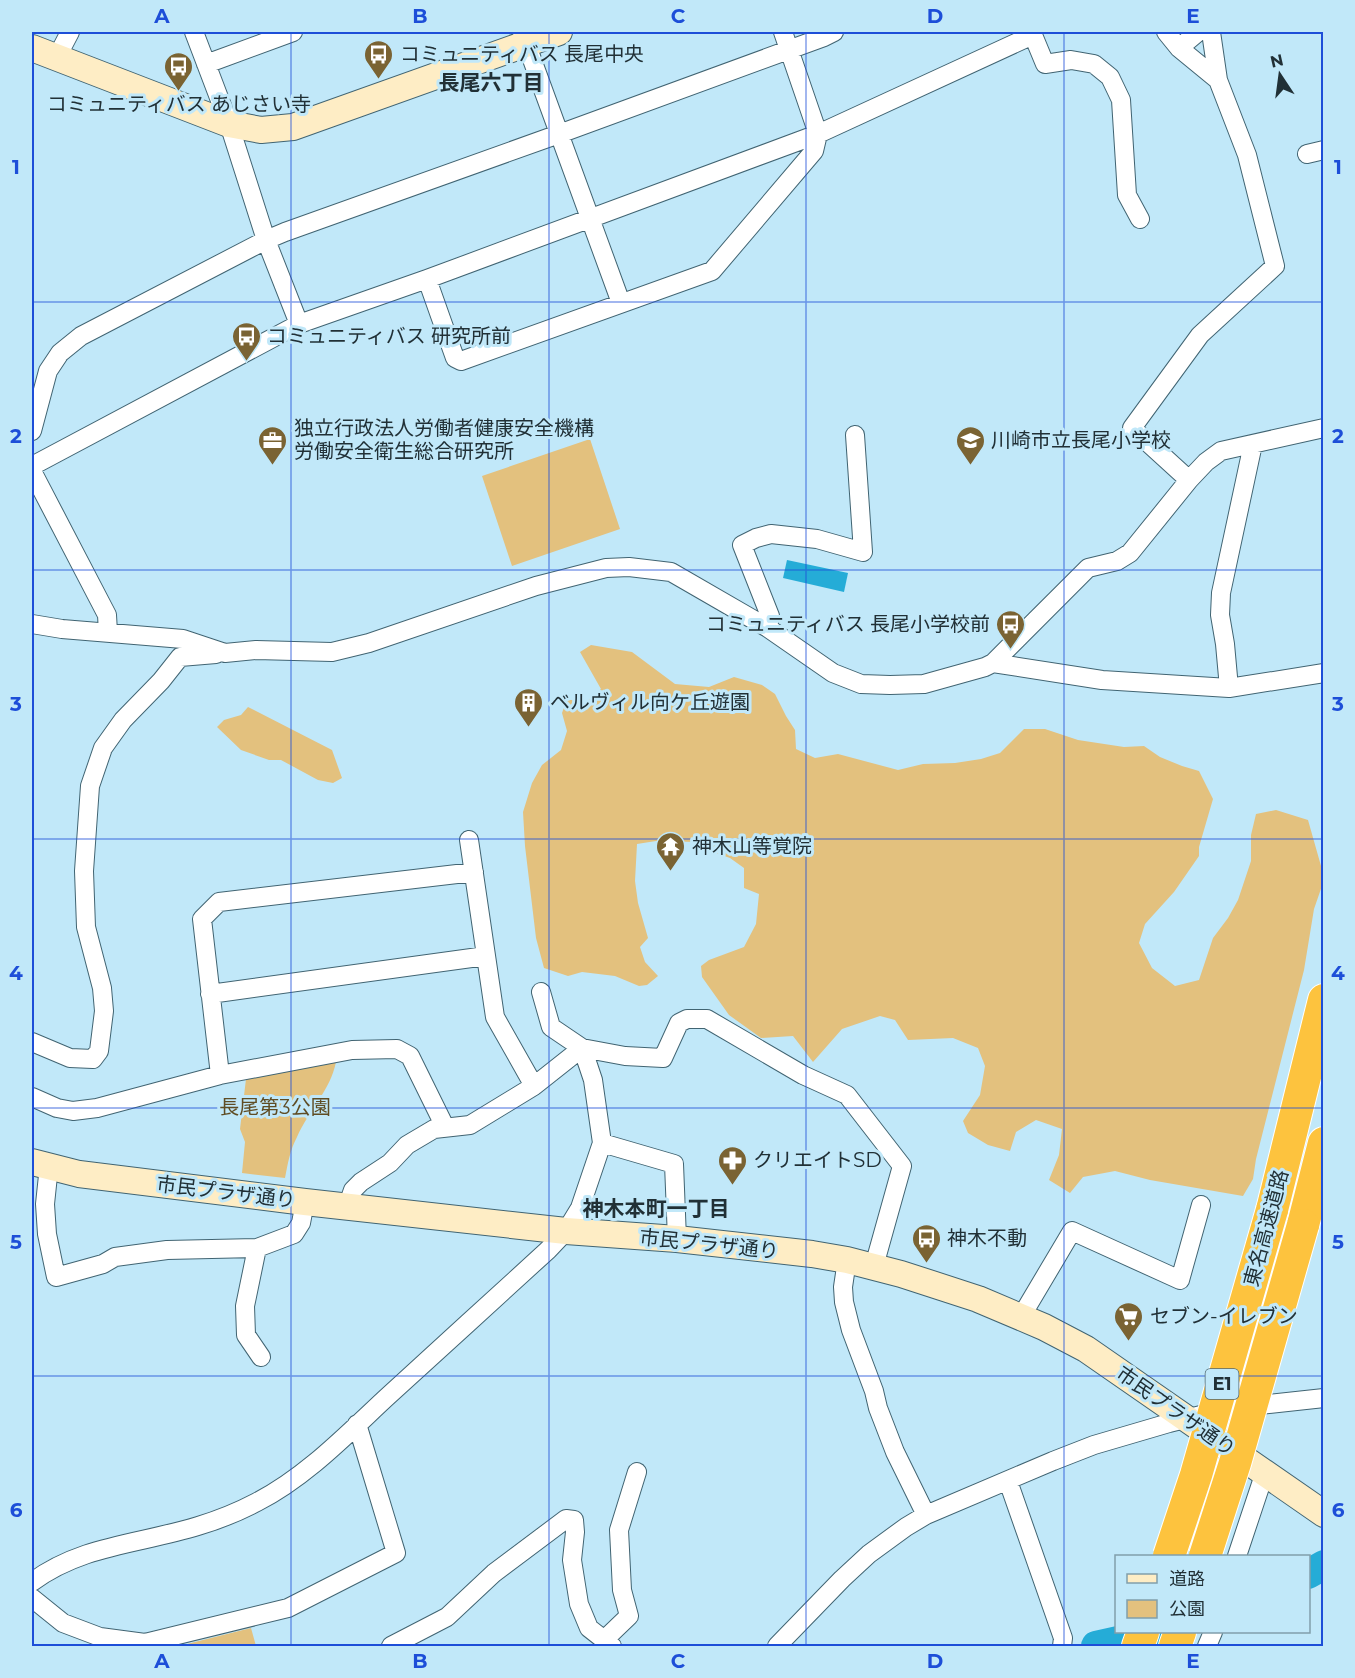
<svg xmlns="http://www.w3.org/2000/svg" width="1355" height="1678" viewBox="0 0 1355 1678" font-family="Montserrat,'Noto Sans JP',sans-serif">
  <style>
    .green { fill: #e3c17e }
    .water { fill: #25acd7 }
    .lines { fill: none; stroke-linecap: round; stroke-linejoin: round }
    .river { stroke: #25acd7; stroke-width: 30 }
    .street-casing { stroke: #416472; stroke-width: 20 }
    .secondary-casing { stroke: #416472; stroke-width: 28 }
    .highway-casing { stroke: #fff; stroke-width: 34 }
    .street { stroke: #fff; stroke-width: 18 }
    .secondary { stroke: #feedc5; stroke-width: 26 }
    .highway { stroke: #fdc33e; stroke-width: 32 }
    .highway-bridge-casing { stroke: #fff; stroke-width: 34; stroke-linecap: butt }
    .highway-bridge { stroke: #fdc33e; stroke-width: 32 }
    .grid { fill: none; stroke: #1d4ed8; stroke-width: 1.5; stroke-opacity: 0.55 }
    .labels { text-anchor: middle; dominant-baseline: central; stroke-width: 6; stroke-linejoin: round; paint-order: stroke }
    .shield { fill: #c1e8f9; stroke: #516770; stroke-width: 1.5 }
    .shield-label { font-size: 18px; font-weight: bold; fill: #213036 }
    .poi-label { font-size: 20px; fill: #213036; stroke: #c1e8f9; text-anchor: start }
    .park-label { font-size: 20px; fill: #5f4c24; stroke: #c1e8f9 }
    .street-label { font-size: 20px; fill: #213036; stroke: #c1e8f9 }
    .neighbourhood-label { font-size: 21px; font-weight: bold; fill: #213036; stroke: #c1e8f9 }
    .neatline { fill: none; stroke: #1d4ed8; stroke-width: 2 }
    .grid-label { font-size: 20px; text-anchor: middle; font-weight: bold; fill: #1d4ed8 }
  </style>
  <rect width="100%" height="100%" fill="#c1e8f9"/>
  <path class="green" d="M590 439 620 529 512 566 482 476Z
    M591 645 632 652 675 684 709 687 734 677 762 685 775 694 786 716 795 730 796 749 815 758 838 754 898 770 923 764 955 763 981 759 1000 753 1024 729H1045L1078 740 1124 747 1144 746 1160 757 1182 766 1199 771 1213 799 1199 847V856L1174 892 1145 924 1139 943 1152 968 1175 986 1199 980 1213 938 1228 918 1238 900 1251 861V835L1256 814 1276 810 1308 820 1323 873V883L1314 909 1304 970 1256 1159 1253 1179 1243 1196 1150 1180 1115 1171 1083 1177 1070 1193 1049 1180 1059 1155 1062 1129 1036 1120 1016 1132 1010 1151 988 1145 968 1133 963 1121 980 1095 985 1066 978 1048 953 1038 908 1040 895 1020 880 1016 842 1029 813 1062 793 1036 761 1038 729 1015 702 977 701 966 709 960 744 947 756 924 759 894 744 888V868L730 858 710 851 696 842 656 841 637 844 635 881 638 903 648 938 640 947 645 962 658 976 647 985 639 986 615 976 582 972 568 976 544 968 536 938 525 846 523 812 532 783 542 765 561 750 567 731 562 713 567 699 585 703 601 689 580 652Z
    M248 707 332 750 342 778 333 783 318 780 281 760H269L241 750 217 727 224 720 241 715Z
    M336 1062C330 1091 309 1110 297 1137 290 1150 288 1163 285 1178L242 1173 245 1142 240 1129 246 1079Z
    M251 1628 256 1646H179Z"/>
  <path class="water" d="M787 560 848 573 844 592 783 578Z"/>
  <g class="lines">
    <path class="river" d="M1308 1574 1324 1565
      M1096 1646 1159 1632"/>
    <defs>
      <path id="street" d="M194 32 229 124 266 240 299 324
        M522 32 621 303
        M1029 32 1033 35 1045 64 1071 60 1094 64 1110 77 1121 100 1127 195 1140 219
        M1166 32 1179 48 1218 80
        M1179 48 1198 32
        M57 57 70 32
        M206 64 293 32
        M1307 154 1324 150
        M427 279 455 358 461 361 712 271 814 151 818 134 783 32
        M32 431 48 371 60 353 81 336 266 240 285 232 559 134 824 37 834 32
        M32 466 299 324 427 279 818 134 1033 35V32
        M32 471 107 615 108 632
        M1189 480 1132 428 1200 335 1275 266 1247 155 1218 80 1211 32
        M32 624 62 629 183 639 225 653 256 650 332 652 369 643 536 586 606 568 629 567 671 572 768 628 833 673 861 684 890 685 924 684 985 667 993 663 1088 568 1117 561 1130 553 1189 480 1206 462 1221 451 1324 428
        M768 628 770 616 742 545 756 538 771 534 817 539 863 552 855 435
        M993 663 1102 680 1229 688 1324 673
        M1229 688 1225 644 1220 615 1221 593 1253 444
        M469 840 495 1017 534 1086
        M210 994 486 956
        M32 1042 70 1058 93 1059 99 1051 104 1011 102 988 86 927 84 871 90 786 103 748 123 720 161 681 180 657 216 654
        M220 1075 202 919 219 902 474 872
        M32 1097 57 1108 73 1111 97 1108 220 1075 352 1050 397 1049 410 1056 445 1127
        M602 1143 674 1164 677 1239
        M49 1166 45 1204 47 1234 56 1277 103 1264 115 1257 167 1250 257 1248
        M347 1207 353 1190 361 1182 390 1163 407 1145 434 1129 470 1125 534 1086 582 1048 625 1056 663 1058 679 1023 687 1019H707L803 1075 847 1095 902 1166 874 1266
        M847 1260 843 1287 844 1302 851 1330 874 1391 878 1408 895 1452 926 1515
        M1021 1317 1072 1231 1180 1280 1201 1205
        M261 1357 246 1335 245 1306 257 1248 294 1234 301 1223 305 1202
        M1008 1481 1063 1638 1062 1646
        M1237 1556 1265 1472
        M32 1582C82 1545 140 1544 198 1526 218 1520 238 1512 257 1502 306 1477 347 1434 387 1397 441 1348 494 1299 548 1250L566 1231 580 1208 602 1143 593 1080 588 1065 582 1048 551 1027 541 992
        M32 1598 63 1623 100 1637 145 1643 146 1646
        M604 1640 629 1616 622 1590 619 1530 637 1472
        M145 1643 288 1608 396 1553 357 1424
        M391 1646 447 1617 494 1573 566 1519 574 1520 575 1532 572 1560 579 1604 589 1628 612 1646
        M777 1646 842 1579 869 1554 906 1527 926 1515 1053 1461 1094 1445 1169 1423 1205 1414 1250 1406 1324 1398
        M1207 1646 1213 1632"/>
      <path id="secondary" d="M32 48 229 124 261 130 293 127 559 32
        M32 1162 79 1174 305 1202 566 1231 677 1239 812 1254 847 1260 901 1274 978 1299 1044 1327 1086 1349 1324 1514"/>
      <path id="highway" d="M1272 1210 1324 1000
        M1303 1225 1324 1143
        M1138 1646 1143 1632
        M1175 1646 1180 1632"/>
    </defs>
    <use href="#street" class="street-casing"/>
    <use href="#secondary" class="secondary-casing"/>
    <use href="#highway" class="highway-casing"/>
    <use href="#street" class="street"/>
    <use href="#secondary" class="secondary"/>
    <use href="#highway" class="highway"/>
    <defs>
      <path id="highway-bridge" d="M1169 1556 1196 1475 1272 1210
        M1205 1556 1235 1463 1303 1225"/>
    </defs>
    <use href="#highway-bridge" class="highway-bridge-casing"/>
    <use href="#highway-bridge" class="highway-bridge"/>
  </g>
  <path class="grid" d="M291 32V1646M549 32V1646M806 32V1646M1064 32V1646M32 302H1324M32 570H1324M32 839H1324M32 1108H1324M32 1376H1324"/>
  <defs>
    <symbol id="bus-pin" viewBox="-11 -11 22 30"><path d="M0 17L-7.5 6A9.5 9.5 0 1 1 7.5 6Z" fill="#7a6333" stroke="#c1e8f9"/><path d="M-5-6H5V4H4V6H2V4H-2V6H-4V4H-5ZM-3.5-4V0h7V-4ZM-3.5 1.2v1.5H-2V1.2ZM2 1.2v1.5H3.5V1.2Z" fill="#fff"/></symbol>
    <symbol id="office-pin" viewBox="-11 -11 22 30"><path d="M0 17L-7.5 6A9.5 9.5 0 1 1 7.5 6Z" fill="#7a6333" stroke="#c1e8f9"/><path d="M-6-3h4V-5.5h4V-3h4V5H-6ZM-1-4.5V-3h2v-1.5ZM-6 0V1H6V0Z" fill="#fff"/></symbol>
    <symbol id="school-pin" viewBox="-11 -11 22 30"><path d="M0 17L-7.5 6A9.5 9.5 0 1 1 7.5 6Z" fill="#7a6333" stroke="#c1e8f9"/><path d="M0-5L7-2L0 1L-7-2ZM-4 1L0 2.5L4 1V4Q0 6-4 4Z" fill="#fff"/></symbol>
    <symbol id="building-pin" viewBox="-11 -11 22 30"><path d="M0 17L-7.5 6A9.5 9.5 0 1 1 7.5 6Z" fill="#7a6333" stroke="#c1e8f9"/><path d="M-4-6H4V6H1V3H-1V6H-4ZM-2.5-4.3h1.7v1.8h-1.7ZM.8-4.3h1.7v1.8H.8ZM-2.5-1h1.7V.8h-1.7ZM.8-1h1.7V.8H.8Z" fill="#fff"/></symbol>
    <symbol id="temple-pin" viewBox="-11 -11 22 30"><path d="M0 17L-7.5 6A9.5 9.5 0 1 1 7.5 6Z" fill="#7a6333" stroke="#c1e8f9"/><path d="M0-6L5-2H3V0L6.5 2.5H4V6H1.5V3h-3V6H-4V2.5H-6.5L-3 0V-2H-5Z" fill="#fff"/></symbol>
    <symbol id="pharmacy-pin" viewBox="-11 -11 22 30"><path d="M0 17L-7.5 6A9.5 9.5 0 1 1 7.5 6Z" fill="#7a6333" stroke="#c1e8f9"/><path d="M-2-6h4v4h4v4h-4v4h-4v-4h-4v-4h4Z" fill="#fff"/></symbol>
    <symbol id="supermarket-pin" viewBox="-11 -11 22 30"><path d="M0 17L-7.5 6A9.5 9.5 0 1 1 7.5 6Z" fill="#7a6333" stroke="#c1e8f9"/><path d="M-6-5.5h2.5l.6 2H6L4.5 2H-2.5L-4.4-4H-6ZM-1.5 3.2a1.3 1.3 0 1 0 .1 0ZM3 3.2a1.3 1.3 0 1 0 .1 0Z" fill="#fff"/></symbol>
  </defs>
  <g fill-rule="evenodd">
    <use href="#bus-pin" x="362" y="38" width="33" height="45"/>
    <use href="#bus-pin" x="162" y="50" width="33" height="45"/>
    <use href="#bus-pin" x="230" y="320" width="33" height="45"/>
    <use href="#office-pin" x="256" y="424" width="33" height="45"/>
    <use href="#school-pin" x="954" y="424" width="33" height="45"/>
    <use href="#bus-pin" x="994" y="608" width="33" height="45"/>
    <use href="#building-pin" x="512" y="686" width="33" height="45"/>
    <use href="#temple-pin" x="654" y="830" width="33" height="45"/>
    <use href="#pharmacy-pin" x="716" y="1144" width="33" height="45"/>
    <use href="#bus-pin" x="910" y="1222" width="33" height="45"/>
    <use href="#supermarket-pin" x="1112" y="1300" width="33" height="45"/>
  </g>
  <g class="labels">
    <rect class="shield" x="1205.5" y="1369" width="33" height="30" rx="4.5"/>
    <g class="shield-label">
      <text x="1222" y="1384">E1</text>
    </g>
    <g class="poi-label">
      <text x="400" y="54">コミュニティバス 長尾中央</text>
      <text x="179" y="104" text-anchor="middle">コミュニティバス あじさい寺</text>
      <text x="267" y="336">コミュニティバス 研究所前</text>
      <text x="294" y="428">独立行政法人労働者健康安全機構<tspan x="294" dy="23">労働安全衛生総合研究所</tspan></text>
      <text x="991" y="440">川崎市立長尾小学校</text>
      <text x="990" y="624" text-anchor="end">コミュニティバス 長尾小学校前</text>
      <text x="550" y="702">ベルヴィル向ケ丘遊園</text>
      <text x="692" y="846">神木山等覚院</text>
      <text x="753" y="1160">クリエイトSD</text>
      <text x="947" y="1238">神木不動</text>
      <text x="1150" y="1316">セブン-イレブン</text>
    </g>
    <g class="park-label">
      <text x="275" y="1107">長尾第3公園</text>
    </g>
    <g class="street-label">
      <text transform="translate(226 1192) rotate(7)">市民プラザ通り</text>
      <text transform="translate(1266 1228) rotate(-75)">東名高速道路</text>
      <text transform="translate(709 1244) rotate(6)">市民プラザ通り</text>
      <text transform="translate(1176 1411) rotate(35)">市民プラザ通り</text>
    </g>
    <g class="neighbourhood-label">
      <text x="491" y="82">長尾六丁目</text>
      <text x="656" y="1208">神木本町一丁目</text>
    </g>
  </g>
  <rect width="1355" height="1678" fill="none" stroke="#c1e8f9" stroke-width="66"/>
  <rect x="1115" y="1555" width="195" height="78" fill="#c1e8f9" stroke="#819eab" stroke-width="1.5"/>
  <rect x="1127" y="1574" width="30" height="9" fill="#feedc5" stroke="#819eab" stroke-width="1.5"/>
  <text x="1169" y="1585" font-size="18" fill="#213036">道路</text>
  <rect x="1127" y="1600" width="30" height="18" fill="#e3c17e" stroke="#819eab" stroke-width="1.5"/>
  <text x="1169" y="1615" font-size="18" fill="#213036">公園</text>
  <g transform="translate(1280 75) rotate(347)" stroke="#c1e8f9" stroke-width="4.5" paint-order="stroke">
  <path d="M0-4.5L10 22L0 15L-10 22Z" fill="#213036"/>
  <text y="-9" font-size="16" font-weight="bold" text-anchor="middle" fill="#213036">N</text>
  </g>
  <rect x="33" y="33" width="1289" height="1612" class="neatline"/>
  <g class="grid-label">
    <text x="162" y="23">A</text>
    <text x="420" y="23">B</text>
    <text x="678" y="23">C</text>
    <text x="935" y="23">D</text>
    <text x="1193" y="23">E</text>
    <text x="16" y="174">1</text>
    <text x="1338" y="174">1</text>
    <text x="16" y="443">2</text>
    <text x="1338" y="443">2</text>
    <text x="16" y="711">3</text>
    <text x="1338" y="711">3</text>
    <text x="16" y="980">4</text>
    <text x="1338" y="980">4</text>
    <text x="16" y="1249">5</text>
    <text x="1338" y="1249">5</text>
    <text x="16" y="1517">6</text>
    <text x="1338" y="1517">6</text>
    <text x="162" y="1668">A</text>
    <text x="420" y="1668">B</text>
    <text x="678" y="1668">C</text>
    <text x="935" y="1668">D</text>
    <text x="1193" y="1668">E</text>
  </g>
</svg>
